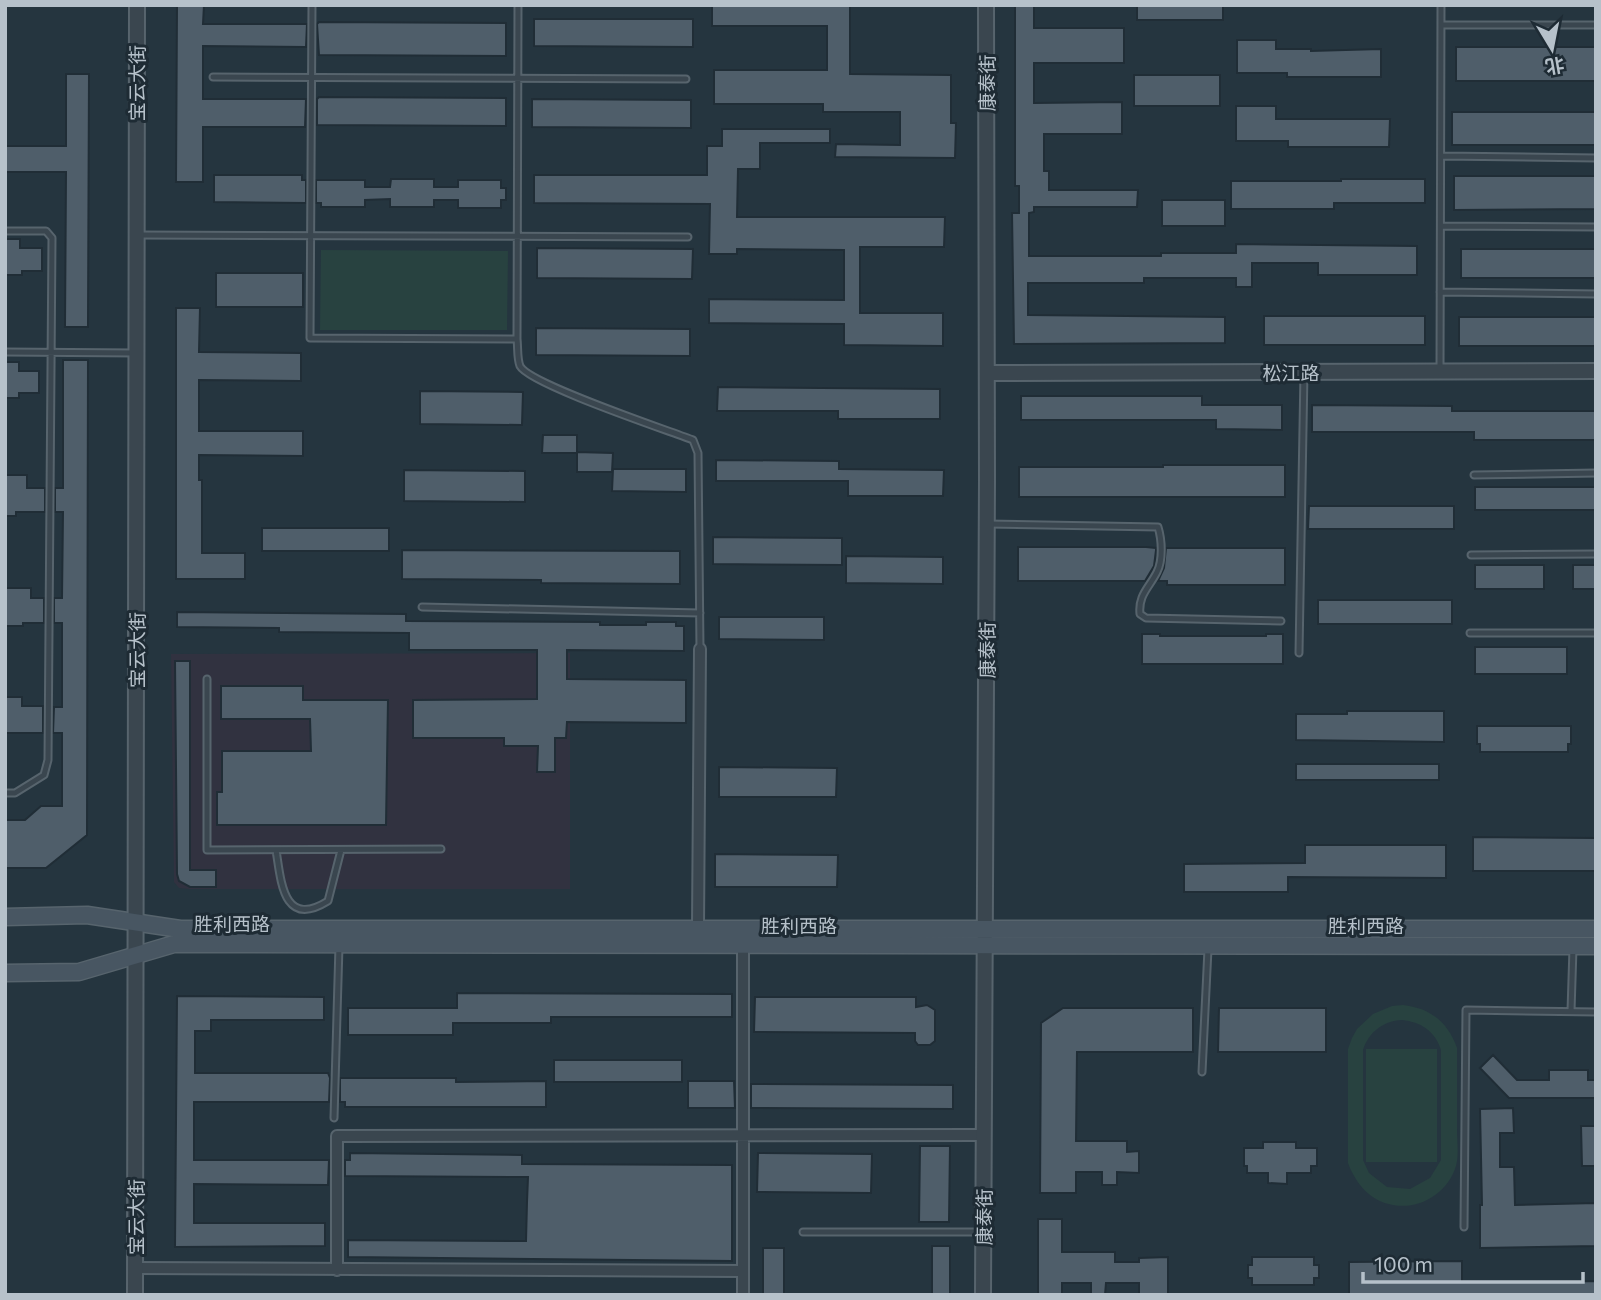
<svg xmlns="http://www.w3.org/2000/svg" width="1601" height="1300" viewBox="0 0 1601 1300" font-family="Commissioner,'Noto Sans SC',sans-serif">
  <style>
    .medical { fill: #313240 }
    .green { fill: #284240; fill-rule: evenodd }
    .building { fill: #4f5e6a; stroke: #202d36; stroke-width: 2 }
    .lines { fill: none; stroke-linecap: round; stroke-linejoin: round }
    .service-casing { stroke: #57646d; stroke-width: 9 }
    .minor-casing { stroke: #57646d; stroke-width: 14 }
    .tertiary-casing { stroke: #57646d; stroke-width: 18 }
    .secondary-casing { stroke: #57646d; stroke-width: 19 }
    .service { stroke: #3a464f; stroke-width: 5 }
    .minor { stroke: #3a464f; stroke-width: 10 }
    .tertiary { stroke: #3a464f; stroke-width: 14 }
    .secondary { stroke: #485662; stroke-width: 16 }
    .labels { text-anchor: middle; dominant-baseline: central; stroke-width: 6; stroke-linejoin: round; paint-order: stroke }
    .street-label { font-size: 19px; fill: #b6c1ca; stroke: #1e2b34 }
  </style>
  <rect width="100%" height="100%" fill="#25353f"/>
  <path class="medical" d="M570 653V889H189L179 888 174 882 171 654Z"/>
  <path class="green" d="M321 250 508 251 507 330H320Z
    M1403 1005C1430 1008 1448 1022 1457 1048 1457 1075 1457 1102 1457 1129 1457 1141 1459 1155 1456 1166 1448 1193 1420 1210 1393 1205 1370 1201 1356 1184 1348 1163V1049L1352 1038 1357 1029 1373 1014 1392 1006ZM1402 1020C1421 1022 1435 1031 1441 1050V1160L1430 1178 1410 1189 1387 1187 1369 1173 1363 1160V1050C1369 1032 1383 1021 1402 1020Z
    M1366 1049H1437V1162H1366Z"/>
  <path class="building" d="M177 5H204L203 24H307L306 47 203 46V99H306L305 127H203V182H176Z
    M712 5H850V74L951 75V123H956L955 158 835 157 836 144 900 145V112H823V104H714V70H827V26H712Z
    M1015 5H1034V28H1124V63H1034V103L1122 102V134H1044V171H1049V190H1138L1137 207H1034V212L1029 213V256H1161V253H1236V244L1417 246V275H1318V263H1252V287H1236V278H1144V283H1028V315L1225 317V343L1014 344 1012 213H1019V186H1015Z
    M1137 5H1223V20H1137Z
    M534 19H693V47L534 46Z
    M319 22 506 23V56L319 55 317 24Z
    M1237 40H1276V49H1311V51L1381 49V77H1287V73H1237Z
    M1456 47H1595V81H1456Z
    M66 74H89L88 327H65L66 172H5V146H66Z
    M1134 75H1220V106H1134Z
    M319 97 506 98V126L317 125V99Z
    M532 99 691 100V128L532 127Z
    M1236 106H1276V119H1390L1389 147H1288V141H1236Z
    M1452 112H1595V145H1452Z
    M722 129H830V143H760V169H738L737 217H945L944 247H860V313H943V346L844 345V324L709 323V299L844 300V250L737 249V254H709L710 204 534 203V175H707V146H722Z
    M214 175H302V180H306V203L214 202Z
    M1454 176H1596V209L1454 210Z
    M391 179H434V187H458V180H501V188H506V200H501V208H458V200H434V207H390V199L365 200V207H321V203H316V180H365V187H390Z
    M1341 179H1425V203H1334V209H1231V181H1341Z
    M1162 200H1225V226H1162Z
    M5 239H20V248H42V271H22V275H5Z
    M537 248 693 249 692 279 537 278Z
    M1461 249H1596V278H1461Z
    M216 273H303V307H216Z
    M176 308H200L199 352 301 353V381L199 380V431H303V456L199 455V480H202V553H245V579H176Z
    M1264 316H1425V345H1264Z
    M1459 317H1596V346H1459Z
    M536 328 690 329V356L536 355Z
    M63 360H88L87 835 46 868H5V820H25L41 806H62V733H53L54 707H62V623H54V598H62L63 512H55V488H63Z
    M5 362H19V371H39V393H19V398H5Z
    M718 387 940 389V419H838V411H717Z
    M420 391 523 392 522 425 420 424Z
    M1021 396H1202V405H1282V430L1216 429V420H1021Z
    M1312 405 1452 406V411H1596V440H1474V432H1312Z
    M543 435H577V452L613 453 612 472H577V453H542Z
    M716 460 839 461V469L944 470 943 496H848V481H716Z
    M1163 465H1285V497H1019V467H1163Z
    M613 469H686V492L612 491Z
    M404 470 525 471V502L404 501Z
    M5 475H27V488H45V512H16V516H5Z
    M1475 487H1596V510H1475Z
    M1309 506H1454V529H1308Z
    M262 528H389V551H262Z
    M713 537 842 538V565L713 564Z
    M1018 547H1146L1156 548V550L1154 566 1145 581H1018Z
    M1166 548H1285V585H1167V581H1158L1164 568Z
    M402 550 680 551V584L541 583V580L402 579Z
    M846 556 943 557V584L846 583Z
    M1475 565H1544V589H1475Z
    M1573 565H1596V589H1573Z
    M5 588H31V598H44V623H23V626H6Z
    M1318 600H1452V624H1318Z
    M177 612 406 614V621L600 622V625H646V622H676V626H684V651L567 650V679L686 680V723L567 722 566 738H555V772H537L538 746H504V738H413V700L537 699V650H409V633L279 632V628L177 627Z
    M719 617H824V640L719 639Z
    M1142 634H1160V636H1266V634H1283V664H1142Z
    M1475 647H1567V674H1475Z
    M175 661H190V870H216V887H190L179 881 177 874Z
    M221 686H303V700H388L386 825H217V792H222V751H311L310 719H221Z
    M5 697H22V706H43V733H5Z
    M1347 711H1444V742L1296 740V714H1347Z
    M1477 726H1571V744H1568V752H1480V744H1477Z
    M1296 764H1439V780H1296Z
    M719 767 837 768 836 797H719Z
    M1473 837 1596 838V871H1473Z
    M1305 845H1446V878L1288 877V892H1184V864L1305 863Z
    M715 854 838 855 837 887H715Z
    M457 993 732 994V1017H551V1023H453V1035H348V1008H457Z
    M177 996 324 997V1020H211V1031H195V1073H328L330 1078 329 1102H194V1160H329L328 1185 194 1184V1223H325V1246L175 1247Z
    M755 997H916V1007L927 1005 935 1010V1041L930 1045H918L915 1041V1033L754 1032Z
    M1063 1008H1193V1052H1077L1076 1141H1127V1152L1139 1151V1173L1117 1172V1185H1102V1172H1076V1193H1040L1041 1023Z
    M1219 1008H1326V1052H1218Z
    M1493 1055 1517 1080H1549V1070H1588V1080H1596V1098H1509L1480 1068Z
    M554 1060H682V1082H554Z
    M340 1078H456V1082L546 1081V1107H345V1102H340Z
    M688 1081H734L735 1108H688Z
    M751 1084 953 1085V1109L751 1108Z
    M1513 1108 1514 1133H1500V1167H1514L1515 1205 1596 1203V1246L1480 1248V1205H1482L1480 1109Z
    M1581 1126H1596V1166H1582Z
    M1263 1142H1296V1148H1317V1166H1311V1173H1287V1184L1268 1183V1173H1247V1166H1244V1148H1263Z
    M920 1146H950L949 1222H919Z
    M350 1153 522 1155V1164L732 1165V1261L348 1257V1240L526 1241 527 1202 528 1177 345 1176V1160H350Z
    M758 1153 872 1154 871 1193 757 1192Z
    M1038 1219H1062V1252H1115V1262H1139V1258L1168 1257V1294H1139V1283H1106L1105 1295H1091V1283H1062V1295H1038Z
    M932 1246H950V1295H932Z
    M763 1248H784V1295H763Z
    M1252 1257H1314V1265H1319V1278H1314V1285H1252V1278H1248V1265H1252Z
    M1462 1261V1282L1596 1281V1295H1349V1262Z"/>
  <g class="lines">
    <defs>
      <path id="service" d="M312 5 310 338 517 339
        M518 5 517 339C518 347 517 359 520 366 529 384 667 430 693 440L698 453 700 649
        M1441 25H1596
        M213 77 686 79
        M1441 156 1596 158
        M1441 226 1596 227
        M5 231H46L52 238 48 760 44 775 15 793H5
        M138 235 688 237
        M1440 292 1596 294
        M5 352 136 353
        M1440 369 1441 5
        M1474 475 1596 473
        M988 524 1158 527C1162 540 1163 560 1157 572 1149 588 1138 595 1140 614L1146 618 1281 621
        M1471 555 1596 554
        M422 607 700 613
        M1470 633H1596
        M1299 653 1304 372
        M207 679V850L441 849
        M276 850C281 881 283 929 328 901L341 850
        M1571 1011 1573 948
        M1202 1072 1208 949
        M334 1118 339 946
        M1464 1227 1466 1010 1596 1012
        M803 1232H983"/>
      <path id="minor" d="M698 927 700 649
        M135 1268 743 1271
        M337 1270V1136L984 1135
        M743 1295V946"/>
      <path id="tertiary" d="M987 373 1596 371
        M135 1295 137 5
        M983 1295 987 480 986 5"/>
      <path id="secondary" d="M5 917 87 915 180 929H1596
        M5 973 79 972 174 944 1596 946"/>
    </defs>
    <use href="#service" class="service-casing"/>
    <use href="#minor" class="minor-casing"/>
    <use href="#tertiary" class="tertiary-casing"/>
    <use href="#secondary" class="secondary-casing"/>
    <use href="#service" class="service"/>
    <use href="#minor" class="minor"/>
    <use href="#tertiary" class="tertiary"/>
    <use href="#secondary" class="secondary"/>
  </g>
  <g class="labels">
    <g class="street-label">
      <text transform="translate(136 83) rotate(-90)">宝云大街</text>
      <text transform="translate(986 83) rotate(-90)">康泰街</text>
      <text x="1291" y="372">松江路</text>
      <text transform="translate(136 650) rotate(-90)">宝云大街</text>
      <text transform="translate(986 650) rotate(-90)">康泰街</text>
      <text x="232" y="923">胜利西路</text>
      <text x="799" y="925">胜利西路</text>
      <text x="1366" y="925">胜利西路</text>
      <text transform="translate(135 1217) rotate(-90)">宝云大街</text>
      <text transform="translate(983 1217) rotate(-90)">康泰街</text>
    </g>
  </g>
  <rect width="1601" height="1300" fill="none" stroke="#b6c1ca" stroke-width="14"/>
  <g transform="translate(1552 49) rotate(170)" stroke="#1e2b34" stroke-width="5" paint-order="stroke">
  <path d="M0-5L12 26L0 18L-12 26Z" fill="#b6c1ca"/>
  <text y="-10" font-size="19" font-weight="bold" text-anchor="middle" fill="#b6c1ca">北</text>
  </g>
  <path d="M1363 1272v10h220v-10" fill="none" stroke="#b6c1ca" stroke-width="3.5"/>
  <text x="1374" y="1272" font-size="21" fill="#b6c1ca" stroke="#1e2b34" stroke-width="5" paint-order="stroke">100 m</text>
</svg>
